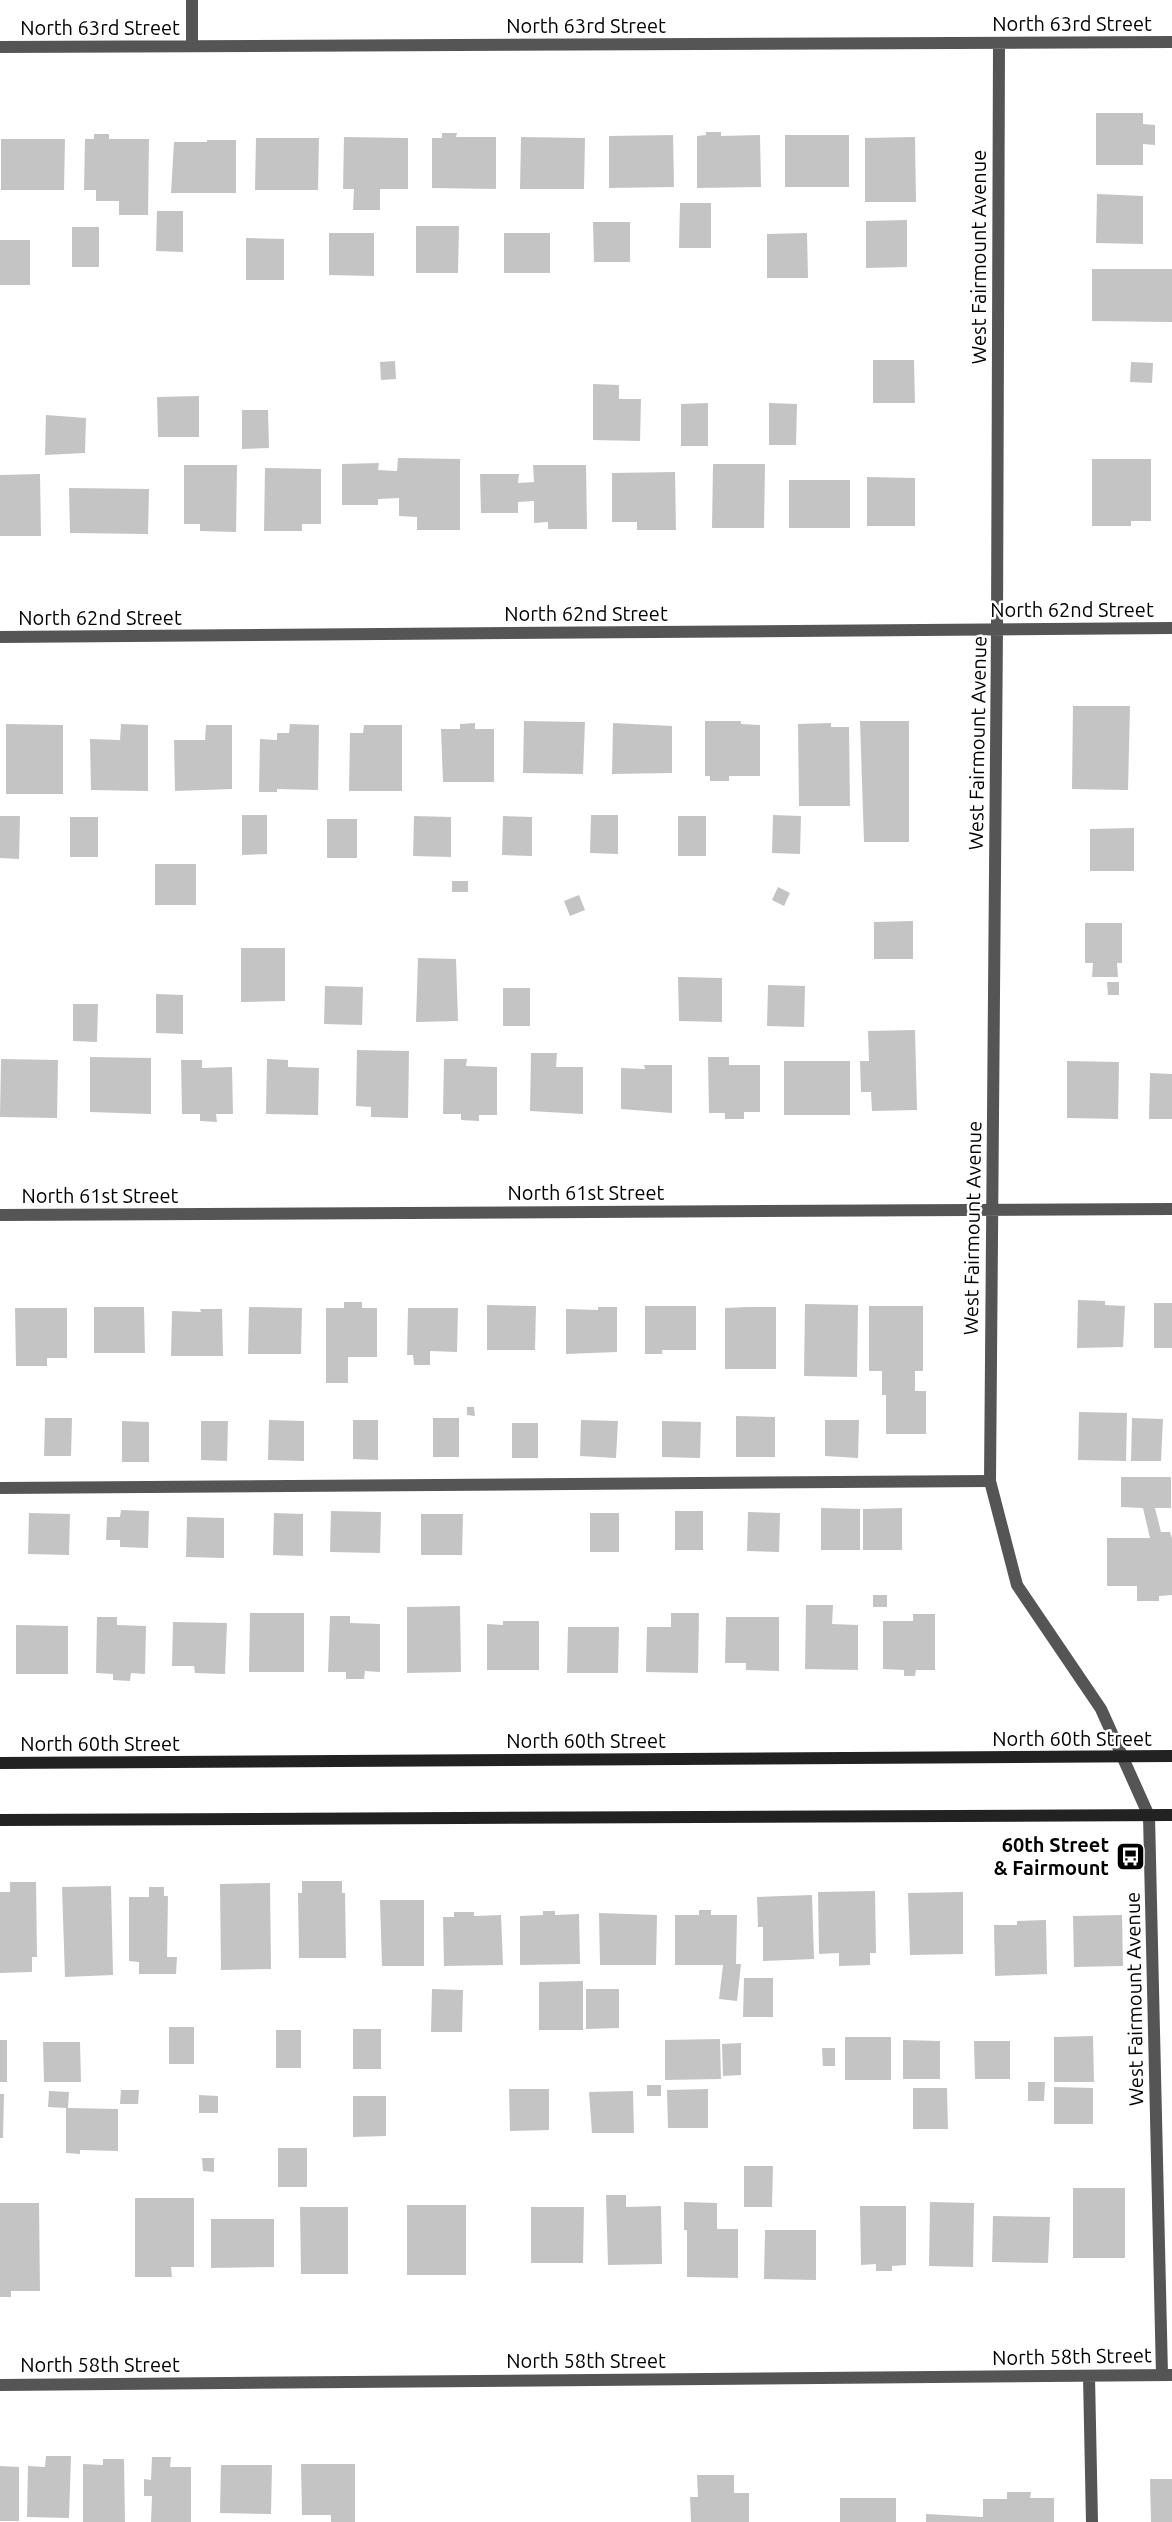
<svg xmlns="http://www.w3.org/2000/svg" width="1172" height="2522" viewBox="0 0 1172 2522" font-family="Ubuntu,sans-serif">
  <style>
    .building { fill: #c4c4c4 }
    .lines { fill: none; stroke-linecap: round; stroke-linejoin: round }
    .service { stroke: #555; stroke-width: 12 }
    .minor { stroke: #555; stroke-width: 12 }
    .secondary { stroke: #222; stroke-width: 12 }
    .labels { text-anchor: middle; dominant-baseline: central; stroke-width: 5; stroke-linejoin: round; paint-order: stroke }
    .street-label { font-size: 20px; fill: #000; stroke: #fff }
    .poi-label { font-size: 20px; font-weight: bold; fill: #000; stroke: #fff; text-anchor: end }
  </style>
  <rect width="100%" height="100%" fill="#fff"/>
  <path class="building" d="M1096 113H1143V124L1155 125V145L1143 144V165H1096Z
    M706 132H721V136L760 135 761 187 697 188V136L706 135Z
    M442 133H457L456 137H496V189L432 188V138H442Z
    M94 134H109V139H149L148 215H119V201H96V190H84L85 139H94Z
    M673 135 674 187 609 188V136Z
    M785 135H849V187H785Z
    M344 137 408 138V189H380V210H353L354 189H343Z
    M521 137 585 138 584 189H520Z
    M915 137 916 202H865V138Z
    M256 138H319L318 190H255Z
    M1 139H65L64 190H1Z
    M207 140H236V193H171L174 142H207Z
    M1097 194 1143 196V244L1096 243Z
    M680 203H711V248H679Z
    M157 211H183V252L156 251Z
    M907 220V267L866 268V221Z
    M593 222H630V262H594Z
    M416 226H459L458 273H416Z
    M72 227H99V267H72Z
    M329 233H374V276L329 275Z
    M504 233H550V273H504Z
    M807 233 808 278H767V234Z
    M246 238 284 239V280H246Z
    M0 240H30V285H0Z
    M1092 269H1172V322L1092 321Z
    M873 360H914L915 403H873Z
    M395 361 396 379 381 380 380 362Z
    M1131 362 1153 363 1152 383 1130 382Z
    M593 384 619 385V399H641L640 441 593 440Z
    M199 396V437H158L157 397Z
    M708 403V446H681V404Z
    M769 403 797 404 796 445H769Z
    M242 410H268L269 448 242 449Z
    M46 415 86 418 85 453 45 455Z
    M398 458 460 459V530H417V517L399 516V498L378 499V505H342V464L379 463 378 470 397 471Z
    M1092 459H1151V521H1131V526H1092Z
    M713 464H765L764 528H712Z
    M184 465H237L236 532 200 531V524H184Z
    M533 465H586L587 529H548V522L534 523V501L518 502V513H481L480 474H519L518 483 534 482Z
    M265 468 321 469V524H302V531H264Z
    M675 472 676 530H637V522H612V473Z
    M40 474 41 536H0V475Z
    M867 477 915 478V526H867Z
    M789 480H850V528H789Z
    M69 488 149 489 148 534 70 533Z
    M1073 706H1130L1128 790 1072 789Z
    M524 721 585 722 583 774 523 773Z
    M705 721H741V724L760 725V776H729V781H710V776H705Z
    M860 721H909V842H864Z
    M475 723V729H494V782H443L441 729H460V724Z
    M613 723 672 726V773L612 774Z
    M831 723V727H849L850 806H799L798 724Z
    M6 724 63 725V794H6Z
    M121 724 148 725V791L91 790 90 739 120 740Z
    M290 724 319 725 318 790 277 789V792H259L260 739 277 740V733H289Z
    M206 725H232V789L175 791 174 740H205Z
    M364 725H402V791H349L350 733H363Z
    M242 815H267V854L242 855Z
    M591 815H618V854L590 853Z
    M773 815 801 816 800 854 772 853Z
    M0 816H20L19 859 0 858Z
    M414 816 451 817V857L413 856Z
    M503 816 532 817V856L502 855Z
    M678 816H706V856H678Z
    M70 817H98V857H70Z
    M327 819H357V858H327Z
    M1134 828V871H1090V829Z
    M155 864H196V905H155Z
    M452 881H468V892H452Z
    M778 887 790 893 784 906 772 900Z
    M579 895 585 910 570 916 564 901Z
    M913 921V959H874V922Z
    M1085 923H1122V963H1117L1118 977H1092L1093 963H1085Z
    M241 948H285V1001L241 1002Z
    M418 958 456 959 458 1021 416 1022Z
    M678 977 722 978V1022L679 1021Z
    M1107 982H1119V995H1108Z
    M768 985 805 986 804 1027 767 1026Z
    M325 986 363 987 362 1025 324 1024Z
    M503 988H530V1026H503Z
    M156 994 183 995V1034L156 1033Z
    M73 1004H98L97 1042 73 1041Z
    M915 1030 917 1110 872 1111 871 1092H861L860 1061H869L868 1031Z
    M357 1050 409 1051 408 1118 371 1117V1107L356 1106Z
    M531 1053H557L556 1067H583V1114L530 1111Z
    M90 1057 151 1058V1114L90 1112Z
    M708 1057H729V1065H760V1112H744V1119H725V1113H709Z
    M1 1059 58 1060 57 1118 0 1117Z
    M267 1059 288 1060V1067L319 1068 318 1115 266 1114Z
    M444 1059H467L466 1066 497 1067V1115H479V1121L461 1120V1114H443Z
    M181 1060H202V1068L232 1067 233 1114H216L217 1122 200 1121V1114H182Z
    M784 1061H850V1115H784Z
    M1067 1061 1119 1062 1118 1119 1067 1118Z
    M644 1065H672V1113L621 1109V1068L645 1069Z
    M1150 1073 1172 1074V1119H1149Z
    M1078 1300 1105 1301V1305L1125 1306 1123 1347 1077 1348Z
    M344 1302H362V1308H377V1357H348V1383H326V1308H344Z
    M1154 1303H1172V1348H1154Z
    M805 1304 858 1305 857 1377 804 1376Z
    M487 1305 536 1306 535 1350H487Z
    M645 1306H696V1350H662V1354H645Z
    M869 1306H923V1371H915V1391H926V1434H886V1395H882V1371H869Z
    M94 1307H144L145 1353H94Z
    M249 1307 302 1308 301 1354H248Z
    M598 1307H617V1352L566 1354V1309L598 1310Z
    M748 1307H776V1369H725V1308Z
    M15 1308H67V1358H47V1366H16Z
    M408 1308H458L457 1352 430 1351V1365H414L413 1355H407Z
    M200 1309H222L223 1356H171L172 1311 201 1312Z
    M467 1407H474L475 1416 467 1415Z
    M1079 1412 1127 1413 1126 1461 1078 1460Z
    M736 1416 775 1417V1457H736Z
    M45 1418H72L71 1456H44Z
    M433 1418H459V1457H433Z
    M1132 1418 1163 1419 1161 1461H1131Z
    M269 1420 304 1421V1461L268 1460Z
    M353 1420H378V1460L353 1459Z
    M581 1420 618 1421 616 1458 580 1456Z
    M825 1420H859L858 1458 825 1456Z
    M122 1421 149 1422V1462H122Z
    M201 1421H228L227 1461 201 1460Z
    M662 1421 701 1422 700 1458 662 1457Z
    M512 1423H538V1458H512Z
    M1121 1477H1171V1508H1155L1161 1532H1170L1172 1539V1595L1159 1596V1601H1137V1586H1107V1538H1150L1143 1508 1121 1507Z
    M821 1508 860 1509V1550H821Z
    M902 1508V1550H863V1509Z
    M121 1510 149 1511 148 1548 120 1547V1540H106L107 1517H120Z
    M331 1511 381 1512 380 1553 330 1552Z
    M675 1511H703V1550H675Z
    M748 1512 780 1513 779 1552 747 1551Z
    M29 1513 70 1514 69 1555 28 1554Z
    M274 1513 303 1514V1556L273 1555Z
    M590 1513H619V1552H590Z
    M421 1514H463L462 1555H421Z
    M187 1517 224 1518V1558L186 1557Z
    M873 1595H887V1607H873Z
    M806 1605H833L832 1624 858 1625V1670L805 1669Z
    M460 1606 461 1672 407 1673V1607Z
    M250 1613H304V1672H249Z
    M671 1613H699L698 1673 646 1672 647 1627H671Z
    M913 1614H935V1670H916L915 1676H904V1670L883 1669V1621H913Z
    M330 1616H350V1623L380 1624V1672L365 1671 364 1679H346V1672H328Z
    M97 1617H117V1625L146 1626 145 1674 131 1673 130 1681 113 1680V1674L96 1673Z
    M726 1617H779V1671L746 1670V1663H725Z
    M503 1621H539V1670H487V1624L503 1625Z
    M173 1622 227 1623 225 1674 195 1673 194 1666H172Z
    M16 1625 68 1626V1674H16Z
    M568 1627H619L618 1673H567Z
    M302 1881H342V1893H345L346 1958H299L298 1893H302Z
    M10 1882H36L37 1957H32V1972L0 1973V1892H10Z
    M270 1883 271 1969 221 1970 220 1884Z
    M111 1886 113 1975 65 1977 62 1887Z
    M149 1887H164V1896H168L167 1957H177L176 1974H139V1962L129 1961V1897H149Z
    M875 1891 876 1953H870V1965L839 1966V1953L819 1954 818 1892Z
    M963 1892V1954L910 1955 908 1893Z
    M812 1895 814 1959 763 1961V1927H758L757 1897Z
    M380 1900H424V1966H382Z
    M699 1910H711V1915H737L736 1964H741L737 2001 719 1999 723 1965H675V1915H699Z
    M543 1911H555V1915L579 1914 580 1964 520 1965V1916L543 1915Z
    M454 1912H474V1916L501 1915 503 1965 444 1966 443 1917H454Z
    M599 1913 657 1915 656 1965H600Z
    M1122 1915 1123 1966 1074 1967 1073 1916Z
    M1046 1920 1047 1974 995 1976 994 1925H1017V1921Z
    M744 1978H773V2017H743Z
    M583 1981V2030H539V1982Z
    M432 1989 463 1990 462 2032H431Z
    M586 1989H619V2028L586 2029Z
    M169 2027H194V2064H169Z
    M353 2029H381V2069H353Z
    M276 2030H301V2068H276Z
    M1093 2036 1094 2082H1054V2037Z
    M845 2037H891V2080H845Z
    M720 2039 721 2079 665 2080V2040Z
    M0 2040H7V2082H0Z
    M903 2040 940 2041V2079H903Z
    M974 2041H1010V2079H975Z
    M43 2042H80L81 2082H44Z
    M741 2043V2075L723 2076 722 2044Z
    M822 2048H835V2066H823Z
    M1028 2082H1045L1044 2101H1028Z
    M647 2085H661V2096H647Z
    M1054 2087 1093 2088V2124H1054Z
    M913 2088H947L948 2129H913Z
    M509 2089H549V2130L510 2131Z
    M708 2089V2128H668L667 2090Z
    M121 2090H139L138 2104H120Z
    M49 2091 69 2092 68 2108 118 2109V2151L80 2150V2154L66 2153V2108L48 2107Z
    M633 2091 634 2133H592L589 2092Z
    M0 2094H4L3 2138H0Z
    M199 2095 218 2096V2113H199Z
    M353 2096H386V2136L353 2137Z
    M278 2148H307V2187H278Z
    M202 2158H214V2172L203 2171Z
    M744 2166H773L772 2207H744Z
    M1073 2188H1125V2258H1073Z
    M606 2195H626V2207L661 2206 662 2264 608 2265Z
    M135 2198H194V2267H171L172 2277H135Z
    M684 2202 717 2203V2229H738V2278L687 2277V2230H684Z
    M930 2202 974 2203 973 2267 929 2266Z
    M0 2203H39L40 2291H11V2297H0Z
    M407 2205H466V2275H407Z
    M860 2206H906V2265L892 2266V2271H876V2264L861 2265Z
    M300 2207H348V2274H301Z
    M531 2207H584L583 2263H531Z
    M993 2216 1050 2217 1048 2263 992 2262Z
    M211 2219H274V2267L211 2268Z
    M765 2230H816V2280L764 2279Z
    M46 2456H71L69 2518 27 2517 28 2466 45 2467Z
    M152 2457H171L170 2467H191V2522H151L152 2496H144V2479L151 2480Z
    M103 2459H124L125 2522H83V2464L103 2465Z
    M301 2464H355V2522H331V2515H302Z
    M221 2465H272L271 2514 220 2513Z
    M0 2466 19 2467V2521H0Z
    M697 2475H734V2493H749V2522H691L690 2497H698Z
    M1150 2479H1172V2522H1151Z
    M1007 2492H1031L1030 2498H1054V2522H926V2514L983 2517V2499H1007Z
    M840 2498H896V2522H840Z"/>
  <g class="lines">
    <path class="service" d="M0 1488 990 1481"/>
    <path class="minor" d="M192 0V46
      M999 43 997 629 990 1481 1017 1585 1101 1709 1149 1816 1162 2375
      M0 47 1172 42
      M0 637 1172 628
      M0 1215 1172 1209
      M1089 2376 1092 2522
      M0 2385 1172 2375"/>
    <path class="secondary" d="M0 1763 1172 1756
      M0 1820 1172 1815"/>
  </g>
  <defs>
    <symbol id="bus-square" viewBox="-11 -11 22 22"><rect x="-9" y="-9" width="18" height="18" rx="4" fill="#000" stroke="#fff"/><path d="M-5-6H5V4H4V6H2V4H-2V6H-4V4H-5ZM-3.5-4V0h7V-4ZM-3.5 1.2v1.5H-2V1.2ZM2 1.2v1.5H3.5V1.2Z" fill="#fff"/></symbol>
  </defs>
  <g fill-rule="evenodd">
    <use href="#bus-square" x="1114" y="1840" width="33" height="33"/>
  </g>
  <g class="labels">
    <g class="street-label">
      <text x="1072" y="23">North 63rd Street</text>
      <text x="586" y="25">North 63rd Street</text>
      <text x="100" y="27">North 63rd Street</text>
      <text transform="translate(978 257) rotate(-90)">West Fairmount Avenue</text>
      <text x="1072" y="609">North 62nd Street</text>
      <text x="586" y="613">North 62nd Street</text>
      <text x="100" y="617">North 62nd Street</text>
      <text transform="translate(977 743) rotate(-89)">West Fairmount Avenue</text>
      <text x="586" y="1192">North 61st Street</text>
      <text x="100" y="1195">North 61st Street</text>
      <text transform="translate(972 1228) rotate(-89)">West Fairmount Avenue</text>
      <text x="1072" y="1738">North 60th Street</text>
      <text x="586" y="1740">North 60th Street</text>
      <text x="100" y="1743">North 60th Street</text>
      <text transform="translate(1134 1999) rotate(-91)">West Fairmount Avenue</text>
      <text transform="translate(1072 2356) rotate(-1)">North 58th Street</text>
      <text x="586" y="2360">North 58th Street</text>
      <text x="100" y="2364">North 58th Street</text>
    </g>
    <g class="poi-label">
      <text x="1109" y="1844">60th Street<tspan x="1109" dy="23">&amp; Fairmount</tspan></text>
    </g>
  </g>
</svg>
